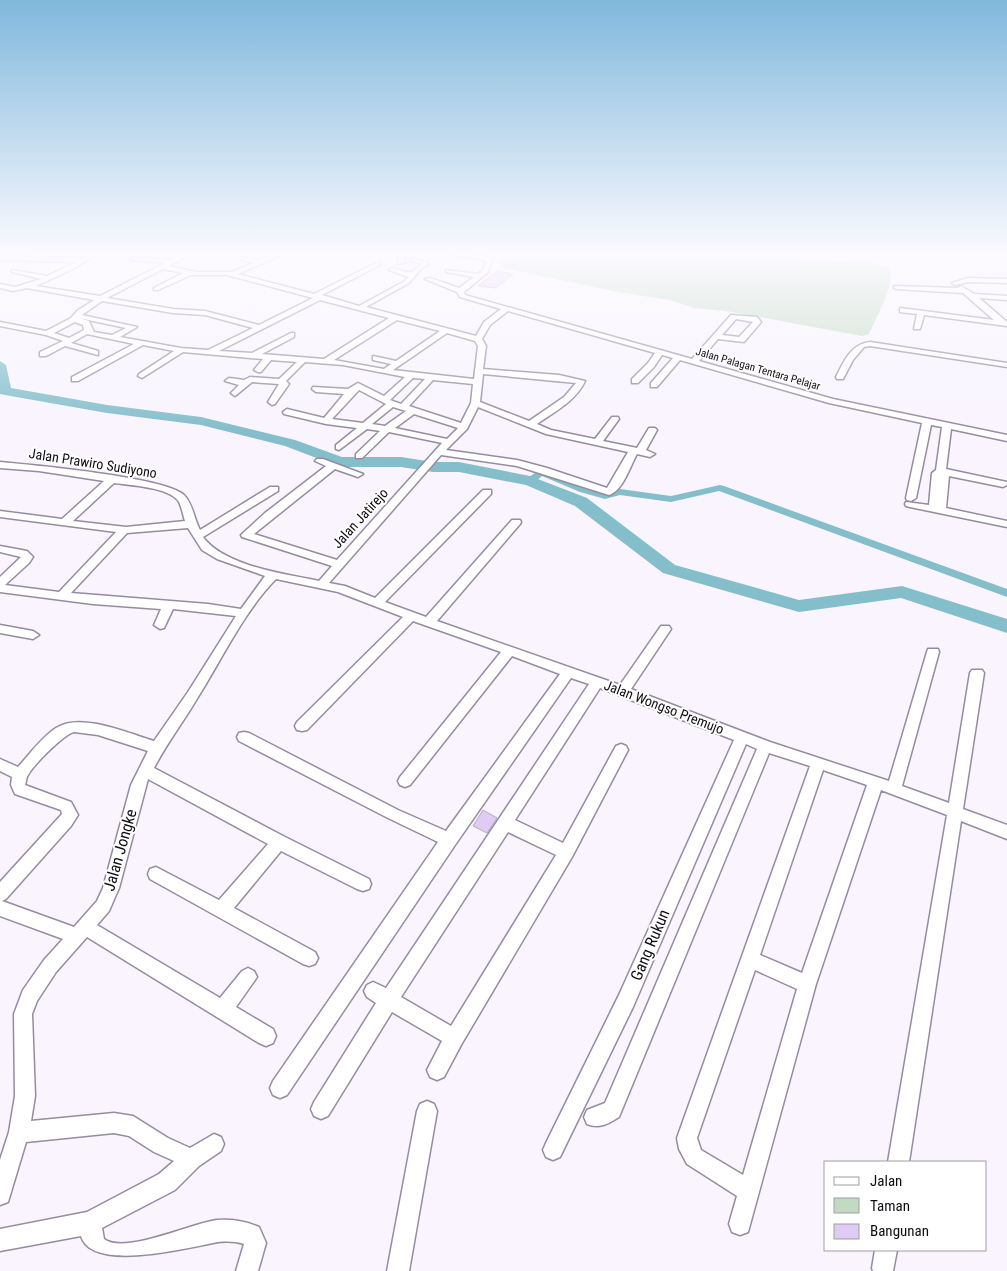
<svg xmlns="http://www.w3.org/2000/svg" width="1007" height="1271" viewBox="0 0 1007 1271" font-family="'Roboto Condensed',sans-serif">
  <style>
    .green { fill: #c1dbc3 }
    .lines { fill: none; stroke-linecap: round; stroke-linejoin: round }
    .canal { fill: #84becb; fill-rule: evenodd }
    .river { fill: #84becb; fill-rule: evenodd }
    .building { fill: #e0cbf5; stroke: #b5aac1 }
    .street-casing { stroke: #968ba1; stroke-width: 3 }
    .street { fill: #fff; fill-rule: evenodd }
    .labels { text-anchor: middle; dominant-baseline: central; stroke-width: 4; stroke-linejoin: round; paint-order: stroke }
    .far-street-label { font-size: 11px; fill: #100c13; stroke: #fff }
    .street-label { font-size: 14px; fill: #100c13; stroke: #fff }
    .near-street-label { font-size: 16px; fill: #100c13; stroke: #fff }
  </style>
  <rect width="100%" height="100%" fill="#f9f4fe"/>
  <path class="green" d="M505 252H756L804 261 871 263 889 268C897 281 875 320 869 334L862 336 726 311 694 308 670 300 618 292 499 267Z"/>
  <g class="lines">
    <path class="canal" d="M541 469 605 493 620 489 671 496 720 485 724 486 1007 589V597L719 491 671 502 620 495 605 499 580 492 542 476 534 483H526V479Z"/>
    <path class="river" d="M0 361 6 365 11 388 107 405 201 417 295 440 342 457H401L433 462H459L530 476 587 498 675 565 799 600 902 586 1007 619V633L901 598 799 612 792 610 663 573 575 506 526 485 459 472H433L401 467H340L285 446 201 425 107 413 5 395 0 394Z"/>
  </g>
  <path class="building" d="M497 271 513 274 496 288 478 286Z
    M483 810 497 818 487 833 473 826Z"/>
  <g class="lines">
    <defs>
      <path id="street" d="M93 252H100L71 270 36 286 100 296 165 263 131 260V258L133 257 171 260 187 252H194L169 266 196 272H231L254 263 237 258V256L260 260 280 252H288L238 274 314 294 376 263H380V265L322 295 359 306 405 281 408 277 389 270 392 268 411 273 421 264 411 261V259L413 258 429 264 420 270 409 283 366 307 476 336 484 322 501 309 460 297 457 292 425 279 430 278 459 288 474 277 446 272V270L478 274 483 270 486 260 430 252H446L487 257 489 252H495L488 272 464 292 465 295 692 359 731 315 757 317 761 322 744 342 718 339 699 361 833 399 1007 435V441L951 429 946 469 1007 482V485L1003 487 949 476 946 508 1007 521V527L910 507 906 506 905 504 906 502 929 505 932 473 936 470 942 427 931 425 916 498 911 501 907 500 906 498 922 423 829 403 680 360 657 387H651V383L673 358 662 355 654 367 638 383H632V379L648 363 655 353 508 311 490 325 482 339 486 346 483 369 559 375 585 381C576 401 554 412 537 424L551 430 595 439 612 417H618L619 419 603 441 637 448 649 428H655L657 430 646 450 655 454 650 457 637 454C630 466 623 491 609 495L517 466 441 455 329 583 345 586 375 598 483 490H491V494L385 602 426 617 512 520H520L521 522 520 524 437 621 620 685 661 626H669L671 629 631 689 770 742 889 781 927 652 928 649H938L939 652 902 786 949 803 970 673 972 670H982L984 673 963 809 1007 825V839L961 821 909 1162H888L947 815 881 790 816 984 748 1232 740 1235 732 1232 729 1224 737 1196 687 1164 679 1149 677 1138 810 766 769 753 619 1117C608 1124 599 1129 587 1124L584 1117 587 1110 605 1103 757 749 746 744 633 1007 560 1157 553 1160 546 1157 543 1150 546 1143 619 995 734 740 600 688 515 820 563 843 616 746 621 744 626 746 628 750 572 857 461 1045 444 1077 437 1080 430 1077 427 1070 442 1041 392 1012 328 1116 321 1119 314 1116 311 1109 314 1102 376 1003 367 997 364 991 367 985 373 982 386 988 589 684 571 678 455 845 287 1095 280 1098 273 1095 270 1088 273 1081 438 842 388 818 239 741 237 737 239 733 244 732 249 733 398 810 446 831 560 674 512 656 410 785 405 787 400 785 398 781 400 777 501 652 413 621 307 730 302 731 297 730 295 726 297 722 403 617 338 592 276 579C245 610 222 659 198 697 184 721 167 743 154 768L285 837 369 879 371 884 369 889 363 891 357 889 281 851 234 908 315 952 318 958 315 964 309 966 303 964 150 879 148 874 150 869 156 867 219 900 268 844 148 779 119 888 109 911 97 925 220 998 242 971 248 968 254 971 257 977 236 1007 273 1029 276 1036 273 1043 266 1046 259 1043 87 937 56 972 37 1001 32 1014 35 1096 31 1121 114 1113 133 1116 168 1138 190 1148 214 1134 221 1137 224 1144 221 1151 199 1166 175 1190 102 1228 104 1239C124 1255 192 1223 217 1220 232 1219 245 1221 259 1227L266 1243 258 1271H236L244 1244C234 1241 223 1241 213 1243 178 1250 91 1271 81 1236L0 1251V1229L87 1212 159 1174 174 1161 154 1152 129 1136 114 1133 26 1142 8 1202 0 1205V1160L9 1132 15 1096 14 1014 23 990 44 960 63 939 0 916V882L62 814 61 810 15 794 11 785 12 777 0 771V759L18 767C30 754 41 738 56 728 80 712 128 733 154 741L188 692 236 616 173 609 164 628 160 629 154 625 161 609 93 604 0 592V577L21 557 0 552V546L27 551 33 557 29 563 5 585 59 592 116 532 0 517V511L62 519 104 481 39 471 0 468V462C32 465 165 477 184 495 193 504 194 519 200 530L270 487H278V491L203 537C224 566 285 574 319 581L332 566 242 537 241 535 265 513 326 466 315 461 317 459H323L363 474 358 477 335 469 254 534 337 560 442 443 389 432 362 458H356V454L380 431 367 429 339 450 336 449V445L357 428 326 424 284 414 283 412 287 409 324 418 344 394 316 392 312 389 313 387 348 389 358 383 384 396 405 377 343 365 305 362 286 381 289 384 275 404 272 405 268 402 279 384 252 382 235 396 231 393 239 385 225 381 229 378 244 380 250 377 279 379 297 362 271 360 261 372H258L254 370 263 359 183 352 142 378 138 376 139 374 174 351 143 345 78 381H72V377L134 344 87 334 71 343 98 351V355L65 346 46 356H40V352L63 341 46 335 0 326V322L46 331 71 318 77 311 94 300 27 288 13 291 0 288V284L15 287 41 279 12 272V270L47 276 76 262 0 260V256L83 258ZM163 269 183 273 154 288V290H158L191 275H227L313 298 259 325 205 311 173 309 107 298ZM320 300 389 318 324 359 262 354 294 337V333H291L252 353 219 351ZM102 301 173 313 205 315 253 328 208 350 181 348 120 337 137 327 82 315ZM79 318 126 328 112 335 94 332 89 321ZM736 319 753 322 739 337 722 335ZM397 320 440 331 396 361 373 356V360L391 364 384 369 334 360ZM75 322 83 325 84 330 69 338 54 333ZM447 333 475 341 478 346 474 379 393 370ZM483 374 576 383 564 397 529 421 480 402ZM413 378 425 379 401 404 390 400ZM433 380 473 384 471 403 461 423 409 406ZM359 390 386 404 363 423 332 419ZM393 407 406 411 385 426 372 424ZM478 407 546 434 628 452 607 488 547 468 517 460 446 450 467 429ZM414 414 458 428 447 439 395 428ZM114 483C129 485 170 487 179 502 182 508 183 515 185 521L126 527 73 521ZM188 528 202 550 217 559 265 576 241 609 208 604 71 593 127 533ZM74 732 98 735 148 751 131 785 103 888 97 901 74 927 2 901 6 899 71 826 78 815 71 802 25 785C26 782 26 779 27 777 31 767 64 734 74 732ZM823 770 867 785 802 973 760 955ZM508 832 556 855 451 1026 401 997ZM755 970 797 989 743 1175 701 1150 697 1138Z
        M404 252H413L404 256 405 263 397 264V262L399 261 397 255Z
        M968 278 1007 279V283L968 282 955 285 952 283Z
        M894 286 958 288 961 286 974 294 1007 296V300L979 298 1007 322V326L924 315 920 329H914L917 314 900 312V308L994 320 963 293 896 289 894 288Z
        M870 342 1007 363V367L870 346 864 347 853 360 843 379H837L836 377C844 361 851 344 870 342Z
        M0 625 33 631 39 635 33 639 0 633Z
        M427 1101 434 1104 437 1111 409 1271H387L417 1111 420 1104Z
        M875 1250H897L893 1271H873L872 1268Z"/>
    </defs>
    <use href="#street" class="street-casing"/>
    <use href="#street" class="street"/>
  </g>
  <linearGradient id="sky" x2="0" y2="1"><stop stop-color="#80b8dc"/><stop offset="0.59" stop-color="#fcfaff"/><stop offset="1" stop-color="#fcfaff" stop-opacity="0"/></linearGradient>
  <rect width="1007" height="430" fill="url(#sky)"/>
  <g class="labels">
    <g class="far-street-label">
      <text transform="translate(758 369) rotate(16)">Jalan Palagan Tentara Pelajar</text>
    </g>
    <g class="street-label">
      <text transform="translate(93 463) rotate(9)">Jalan Prawiro Sudiyono</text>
      <text transform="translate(360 518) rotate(-48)">Jalan Jatirejo</text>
      <text transform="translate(664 707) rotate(21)">Jalan Wongso Premujo</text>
    </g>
    <g class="near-street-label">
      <text transform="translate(120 850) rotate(-74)">Jalan Jongke</text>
      <text transform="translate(650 945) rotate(-67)">Gang Rukun</text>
    </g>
  </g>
  <rect x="824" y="1161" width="162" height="90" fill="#ffffff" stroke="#9f9ea1"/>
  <rect x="834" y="1177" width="25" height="8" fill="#ffffff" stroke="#9f9ea1"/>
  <text x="870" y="1186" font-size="15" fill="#100c13">Jalan</text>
  <rect x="834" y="1198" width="25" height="15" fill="#c1dbc3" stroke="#9f9ea1"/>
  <text x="870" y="1211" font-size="15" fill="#100c13">Taman</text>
  <rect x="834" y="1224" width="25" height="15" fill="#e0cbf5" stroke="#9f9ea1"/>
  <text x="870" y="1236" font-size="15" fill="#100c13">Bangunan</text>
</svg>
